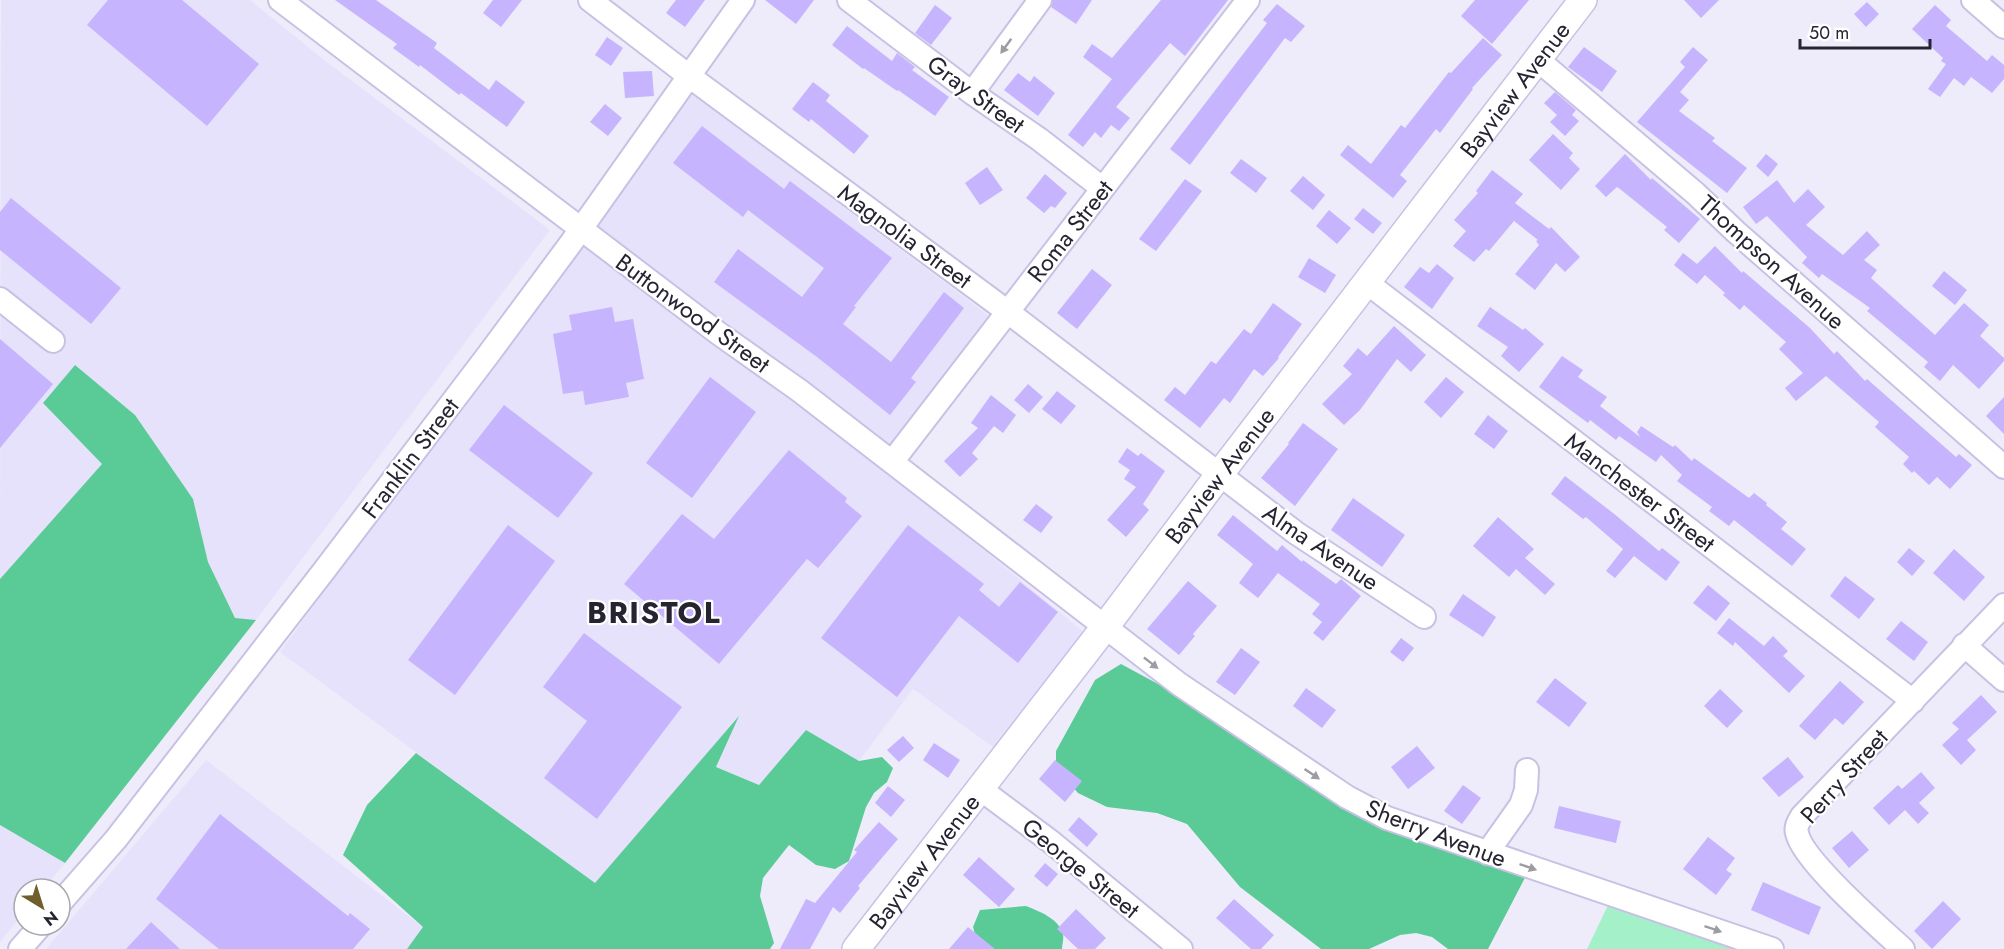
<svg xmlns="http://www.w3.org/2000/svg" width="2004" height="949" viewBox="0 0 2004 949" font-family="Jost,sans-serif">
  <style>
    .built { fill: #e7e2fc }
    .green { fill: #a4f0c8 }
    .forest { fill: #5acb96 }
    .building { fill: #c6b4fe }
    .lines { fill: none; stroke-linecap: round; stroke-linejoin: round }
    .minor-casing { stroke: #c8c1e4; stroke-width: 26 }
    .major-casing { stroke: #c8c1e4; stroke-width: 30 }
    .minor { stroke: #fff; stroke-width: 22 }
    .major { stroke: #fff; stroke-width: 27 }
    .oneway { fill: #9d9ca2 }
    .labels { text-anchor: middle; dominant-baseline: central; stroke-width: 4.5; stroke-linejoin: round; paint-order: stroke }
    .street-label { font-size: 24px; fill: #262431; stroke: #fff }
    .district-label { font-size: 30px; font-weight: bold; letter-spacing: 1.5px; fill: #262431; stroke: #fff }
  </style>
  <rect width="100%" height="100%" fill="#eeecfa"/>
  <path class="built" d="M1 0H250L323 59 550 230 256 620 235 618 208 562 193 499 135 415 75 365 43 403 102 464 0 579Z
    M690 92 996 321 887 471 1090 637 1001 753 913 689 859 761 806 730 759 785 716 767 737 719 595 884 280 652Z
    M206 760 424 928 407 949H46Z
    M0 825 65 863 43 889H24V913L0 942Z"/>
  <path class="green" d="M1612 897 1685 932 1736 949H1587Z"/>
  <path class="forest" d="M75 365 135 415 193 499 208 562 235 618 256 620 65 863 0 825V579L102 464 43 403Z
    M1121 664 1349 787 1528 872 1488 949H1448L1432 937 1416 933 1400 935 1369 949H1321L1240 887 1187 824 1157 813 1107 807 1078 793 1056 768V751L1095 680Z
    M739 716 716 767 759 785 806 730 859 761 882 757 893 768 887 782 874 793 866 807 849 861 835 869 816 865 789 845 763 878 760 896 774 943 770 949H407L423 927 343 855 367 805 416 753 595 883Z
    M1026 906C1039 911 1059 919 1063 934 1064 938 1062 945 1062 949H979L973 927 980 910Z"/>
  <path class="building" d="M108 0H182L259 64 207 126 87 25Z
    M335 0H376L437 43 434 48 489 90 496 80 525 102 507 127 461 93 459 95 420 65 419 67 393 48 397 44Z
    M493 0H522L501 27 483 13Z
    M676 0H705L685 27 666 13Z
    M765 0H814L796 24Z
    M1053 0H1092L1076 24 1051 7Z
    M1161 0H1228L1185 56 1170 43 1116 107 1130 118 1119 131 1111 125 1101 138 1095 132 1083 147 1068 135 1112 79 1083 57 1092 44 1112 58Z
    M1475 0H1529L1492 44 1461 16Z
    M1684 0H1719L1701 18Z
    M1867 2 1879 14 1866 27 1854 14Z
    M1277 4 1305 26 1291 42 1285 38 1190 165 1170 149 1267 23 1263 20Z
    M935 5 952 18 931 45 915 33Z
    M1935 5 1951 20 1946 26 1987 61 1992 55 2004 65V79L1992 93 1971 77 1964 86 1954 78 1940 97 1928 89 1946 64 1941 61 1943 58 1912 29Z
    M847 26 892 61 897 53 915 67 912 70 949 97 935 116 898 90 897 91 864 68 863 69 832 45Z
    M607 37 623 48 611 66 595 55Z
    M1483 38 1502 55 1472 88 1473 89 1440 133 1436 129 1400 175 1407 181 1393 198 1340 155 1348 145 1371 164 1401 125 1405 128 1449 72 1451 73Z
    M1584 47 1617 71 1602 92 1568 67Z
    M1693 47 1708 60 1680 92 1689 100 1679 111 1715 138 1712 141 1747 168 1727 193 1637 122 1685 67 1680 62Z
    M652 71 654 96 625 98 623 72Z
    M1018 73 1030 82 1034 76 1055 93 1038 116 1004 90Z
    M813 82 830 95 826 101 869 136 854 154 811 119 809 122 792 109Z
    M1555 92 1576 110 1572 115 1579 121 1565 136 1550 122 1557 115 1544 103Z
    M605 104 622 118 608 136 590 122Z
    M702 126 784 189 790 181 892 258 854 306 856 307 843 324 891 362 944 292 964 308 911 378 916 382 890 415 817 357 714 282 738 249 802 297 824 268 748 210 743 217 673 163Z
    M1553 134 1573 153 1569 158 1580 169 1561 190 1529 160Z
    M1625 154 1651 180 1652 178 1700 219 1679 243 1664 230 1667 227 1620 189 1617 187 1606 197 1595 186Z
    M1766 154 1778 164 1768 177 1756 166Z
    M1241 159 1267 178 1256 193 1230 173Z
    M987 167 1003 190 980 205 965 183Z
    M1492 170 1523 194 1515 203 1549 229 1551 227 1580 257 1565 272 1556 263 1535 290 1515 274 1539 245 1536 241 1538 240 1514 221 1489 251 1486 249 1474 262 1453 246 1466 231 1454 220 1478 193 1476 191Z
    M1045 174 1067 193 1055 208 1051 206 1044 213 1026 198Z
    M1303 176 1325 195 1313 210 1290 191Z
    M1185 179 1202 191 1156 251 1139 239Z
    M1777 180 1794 203 1808 189 1825 207 1806 225 1843 255 1867 231 1880 245 1864 260 1877 270 1871 278 1935 335 1964 303 1989 325 1980 336 2004 358V361L1979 389 1953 365 1940 381 1924 367 1928 362 1867 311 1870 308 1822 274 1819 278 1802 263 1807 257 1767 216 1756 224 1743 207Z
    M11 198 121 288 91 324 0 250V212Z
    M1363 208 1382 223 1373 234 1354 219Z
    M1329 210 1351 228 1337 244 1316 226Z
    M1715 246 1742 273 1743 271 1810 328 1834 354 1837 351 1865 381 1867 379 1956 457 1959 454 1972 465 1950 489 1937 477 1929 485 1914 471 1912 473 1903 464 1909 457 1875 427 1879 422 1826 376 1796 401 1785 388 1803 373 1779 349 1786 342 1744 305 1740 310 1723 295 1725 293 1705 275 1697 284 1674 265 1683 253 1697 264Z
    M1309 258 1336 275 1325 293 1298 277Z
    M1437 264 1454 278 1432 309 1404 287 1420 267 1429 273Z
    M1092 269 1112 285 1077 329 1057 313Z
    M1944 271 1967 290 1955 305 1932 286Z
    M1273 303 1302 324 1278 357 1279 358 1263 376 1254 369 1230 403 1224 398 1200 428 1164 400 1175 387 1185 395 1211 361 1216 364 1244 329 1251 334Z
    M612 307 615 322 633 319 644 379 626 383 629 397 585 405 583 391 563 394 553 334 572 330 569 315Z
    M1490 307 1523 330 1525 328 1544 344 1519 372 1501 356 1508 347 1477 326Z
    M1394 326 1426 355 1411 372 1397 359 1360 410 1344 425 1322 404 1352 374 1343 366 1358 348 1367 356Z
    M0 339 53 384 0 448Z
    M1562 356 1583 370 1578 377 1607 397 1600 406 1640 437 1637 432 1641 426 1673 447 1675 445 1692 461 1694 458 1749 498 1754 493 1767 503 1766 505 1787 522 1781 529 1806 549 1792 566 1734 520 1729 526 1709 511 1712 507 1677 481 1682 475 1661 455 1656 462 1619 436 1616 440 1590 420 1588 423 1539 387Z
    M710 377 756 412 692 498 646 463Z
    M1446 377 1464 392 1441 418 1424 402Z
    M1028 384 1043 397 1029 413 1014 400Z
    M1057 391 1076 406 1061 424 1042 409Z
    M991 395 1016 415 1003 433 994 426 972 453 978 459 960 477 944 461 978 428 971 423Z
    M2004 397V434L1986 416Z
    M504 405 593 473 558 518 469 450Z
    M1488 415 1508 431 1494 449 1474 434Z
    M1303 423 1338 449 1295 506 1261 478 1289 444 1288 443Z
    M1127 448 1138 456 1141 453 1165 471 1143 504 1149 510 1126 537 1107 520 1136 487 1124 479 1130 470 1118 462Z
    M789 450 847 498 845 502 862 516 818 568 807 559 719 664 624 584 682 514 714 539Z
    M1565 476 1613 513 1659 551 1662 548 1680 562 1666 581 1634 556 1615 578 1606 571 1623 549 1586 517 1583 519 1551 494Z
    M1353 498 1405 535 1382 567 1331 530Z
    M1036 504 1053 517 1041 533 1023 520Z
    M1233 515 1277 551 1282 545 1302 562 1303 560 1336 584 1341 579 1361 596 1323 641 1313 633 1322 622 1312 614 1320 604 1278 573 1258 598 1239 583 1253 564 1217 535Z
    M1498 517 1534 549 1525 558 1555 584 1545 595 1516 569 1509 577 1473 546Z
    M508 525 555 561 455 695 408 660Z
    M908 525 984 584 979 590 999 607 1020 582 1058 612 1018 663 959 616 897 697 821 638Z
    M1909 548 1925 561 1912 576 1897 562Z
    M1954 549 1985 577 1964 601 1933 573Z
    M1845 576 1875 599 1859 619 1830 596Z
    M1188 581 1217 606 1193 634 1195 636 1179 655 1147 629Z
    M1708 585 1730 603 1716 621 1693 603Z
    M1463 594 1496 617 1483 637 1449 615Z
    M1729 618 1764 646 1773 636 1788 651 1783 656 1805 676 1789 693 1735 642 1733 646 1717 633Z
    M1901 621 1928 642 1914 661 1886 639Z
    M584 633 682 707 597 819 544 778 587 721 543 687Z
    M1401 638 1414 648 1403 662 1390 652Z
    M1241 648 1260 662 1235 695 1216 682Z
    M1555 678 1587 703 1569 727 1536 702Z
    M1840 681 1864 702 1843 725 1835 718 1815 740 1799 726Z
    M1306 688 1336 710 1322 728 1293 706Z
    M1720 689 1743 711 1727 728 1704 706Z
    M1981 695 1997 712 1967 740 1976 750 1961 765 1942 745 1959 729 1952 723Z
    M903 736 914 748 899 762 887 750Z
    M934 743 960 760 948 778 923 760Z
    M1417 746 1435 768 1408 789 1391 767Z
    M1788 757 1804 777 1779 797 1762 778Z
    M1055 760 1082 781 1065 802 1039 779Z
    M1921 772 1935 788 1919 803 1929 813 1918 824 1905 810 1889 825 1873 808 1898 785 1902 789Z
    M1463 785 1481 798 1462 824 1444 811Z
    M888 786 905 800 891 817 875 803Z
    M1559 806 1621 821 1616 843 1554 828Z
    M220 814 348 916 350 913 370 929 353 949H219L156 899Z
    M1079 817 1098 834 1087 847 1068 830Z
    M879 822 898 839 858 886 860 888 840 913 833 907 810 949H780L806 899 815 903 857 852 854 850Z
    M1852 831 1869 850 1849 868 1832 848Z
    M1708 837 1735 858 1726 870 1732 874 1716 895 1683 869Z
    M979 857 1015 889 999 907 963 875Z
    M1045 863 1058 874 1047 887 1034 876Z
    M1763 882 1821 907 1809 935 1751 910Z
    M1234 899 1274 935 1261 949H1251L1216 918Z
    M1943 901 1961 919 1932 949 1914 931Z
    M1076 909 1106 938 1095 949H1078L1057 929Z
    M151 922 180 949H126Z
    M968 927 995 949H949Z"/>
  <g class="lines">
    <defs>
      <path id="minor" d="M280 0 718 333 800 391 1179 684 1347 797 1387 818 1772 949
        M590 0 689 76 1008 312 1296 533 1424 617
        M849 0 972 93 1039 139 1102 188
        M1973 0 2004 27
        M1538 60 1695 193 1736 232 2004 467
        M972 93 1040 0
        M1366 282 1913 701
        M0 299 53 341
        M892 462 1248 0
        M1964 645 2004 680
        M979 788 1050 841 1181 949
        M1487 853 1521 805 1526 790 1527 770
        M60 903 116 839 323 572 488 355 571 243 743 0
        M20 949 41 925
        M1903 949C1880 928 1802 860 1797 833 1795 827 1799 821 1802 816L2004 605"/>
      <g id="major">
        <path id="s1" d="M856 949 1105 627 1219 475 1583 0"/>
      </g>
    </defs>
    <use href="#minor" class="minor-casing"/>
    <use href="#major" class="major-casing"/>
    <use href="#minor" class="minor"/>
    <use href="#major" class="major"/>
  </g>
  <defs><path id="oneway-solid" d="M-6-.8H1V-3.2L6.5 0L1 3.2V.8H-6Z" transform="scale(1.5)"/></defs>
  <g class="oneway">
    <use href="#oneway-solid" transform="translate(1006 46) rotate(126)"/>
    <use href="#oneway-solid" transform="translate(1151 663) rotate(38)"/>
    <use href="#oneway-solid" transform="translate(1312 774) rotate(34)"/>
    <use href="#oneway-solid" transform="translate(1528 867) rotate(19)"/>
    <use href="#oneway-solid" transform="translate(1713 929) rotate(19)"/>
  </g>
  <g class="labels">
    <g class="street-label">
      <text stroke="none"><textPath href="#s1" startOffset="1083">Bayview Avenue</textPath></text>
      <text transform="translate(976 94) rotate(36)">Gray Street</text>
      <text transform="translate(1070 231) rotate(-52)">Roma Street</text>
      <text transform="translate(905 236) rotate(36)">Magnolia Street</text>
      <text transform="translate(1772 262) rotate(42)">Thompson Avenue</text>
      <text transform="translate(693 313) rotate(36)">Buttonwood Street</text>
      <text transform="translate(410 458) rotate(-53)">Franklin Street</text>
      <text stroke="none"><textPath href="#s1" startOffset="597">Bayview Avenue</textPath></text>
      <text transform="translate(1640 492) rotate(37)">Manchester Street</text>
      <text transform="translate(1321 547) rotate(34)">Alma Avenue</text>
      <text transform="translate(1844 776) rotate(-48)">Perry Street</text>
      <text transform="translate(1436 833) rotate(21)">Sherry Avenue</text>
      <text stroke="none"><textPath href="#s1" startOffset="111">Bayview Avenue</textPath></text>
      <text transform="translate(1081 868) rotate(39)">George Street</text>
    </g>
    <g class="district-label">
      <text x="654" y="612">BRISTOL</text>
    </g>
  </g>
  <g transform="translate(42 907) rotate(142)"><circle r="28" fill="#ffffff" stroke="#a8a7ad" stroke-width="1.5"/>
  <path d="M0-4.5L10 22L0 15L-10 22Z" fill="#6f5f2c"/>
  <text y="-9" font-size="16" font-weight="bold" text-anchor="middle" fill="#262431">N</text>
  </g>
  <path d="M1800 39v9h130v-9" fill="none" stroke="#262431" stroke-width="3"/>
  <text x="1809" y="39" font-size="18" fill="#262431" stroke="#ffffff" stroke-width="4.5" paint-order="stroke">50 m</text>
</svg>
